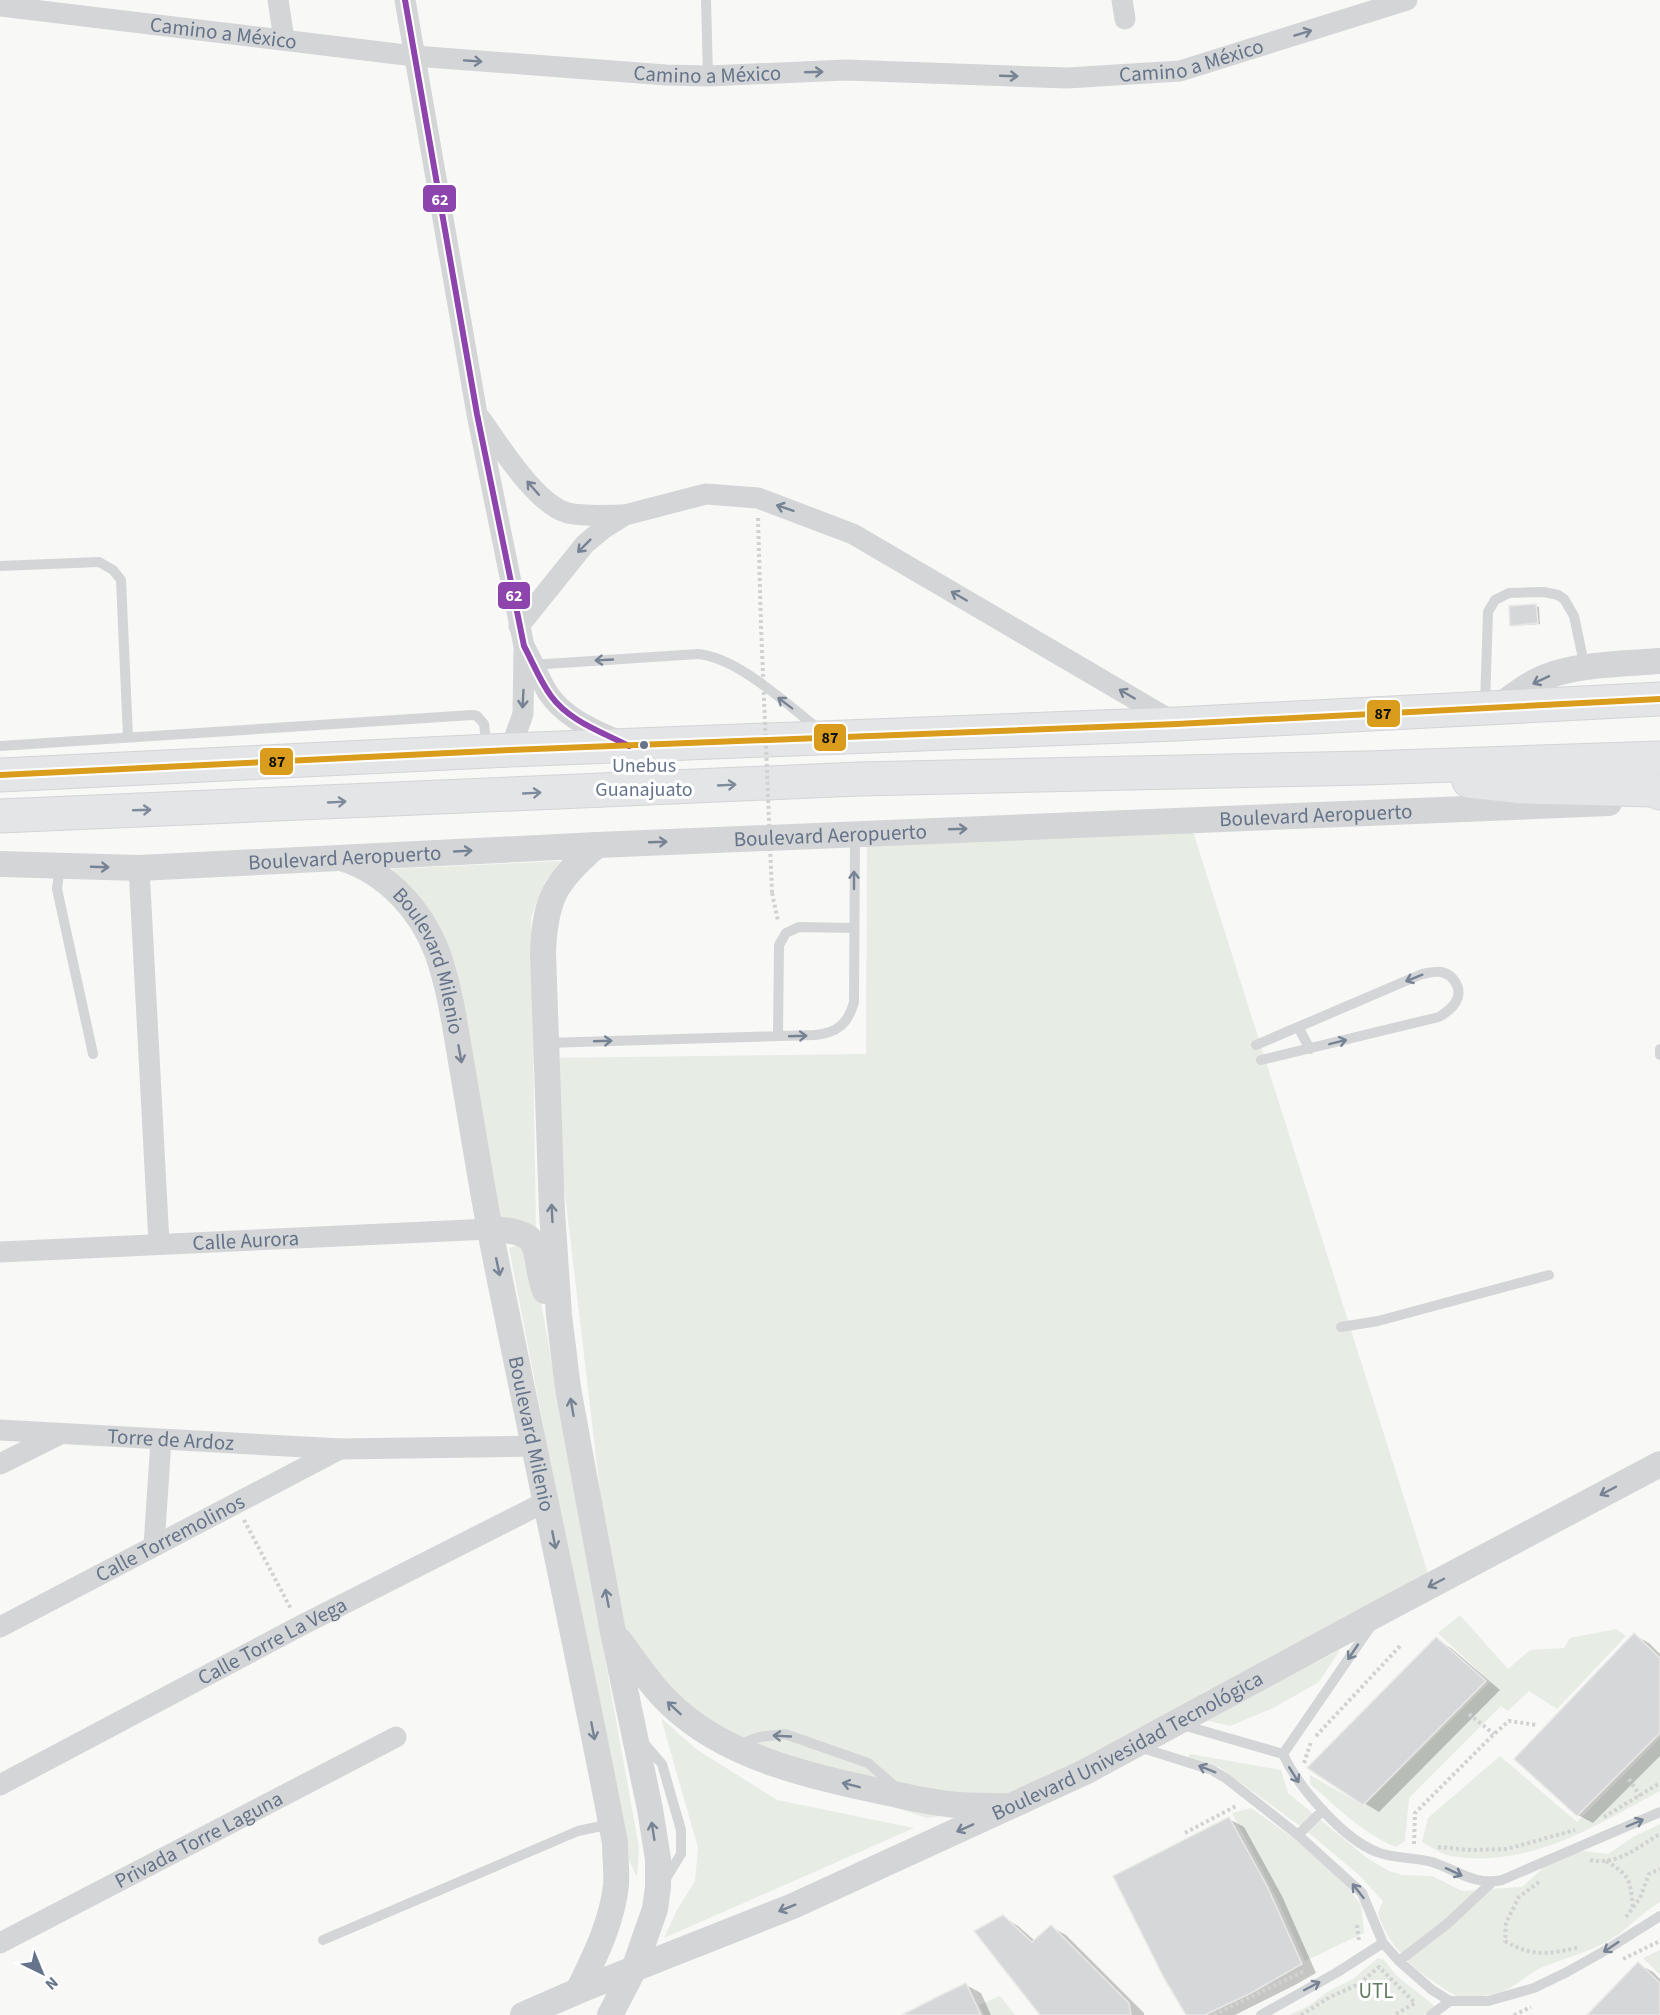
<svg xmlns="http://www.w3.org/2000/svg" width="1660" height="2015" viewBox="0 0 1660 2015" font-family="'Source Sans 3',sans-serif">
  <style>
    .green { fill: #e7ece5 }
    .shadow { fill: #0003 }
    .building { fill: #d6d7d8; stroke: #e8e8e6; stroke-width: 1.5 }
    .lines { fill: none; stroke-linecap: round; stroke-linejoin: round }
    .trunk-casing { stroke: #d3d4d6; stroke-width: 35 }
    .path { stroke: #d1d2d2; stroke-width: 4; stroke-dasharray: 3 3; stroke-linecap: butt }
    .service { stroke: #d4d5d6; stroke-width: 10 }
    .minor { stroke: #d4d5d6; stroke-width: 21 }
    .tertiary { stroke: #d4d5d6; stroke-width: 26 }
    .trunk { stroke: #e4e5e6; stroke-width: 33 }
    .path-bridge { stroke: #d1d2d2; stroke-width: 4; stroke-dasharray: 3 3; stroke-linecap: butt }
    .bus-1-casing { stroke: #fff; stroke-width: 10 }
    .bus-2-casing { stroke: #fff; stroke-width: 10 }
    .bus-1 { stroke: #8e44ad; stroke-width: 6 }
    .bus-2 { stroke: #da9c1c; stroke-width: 6 }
    .oneway { stroke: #768395 }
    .oneway2 { stroke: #7e8b9c }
    .bus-dot { fill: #65748a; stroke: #fff; stroke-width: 2 }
    .labels { text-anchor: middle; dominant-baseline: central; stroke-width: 6; stroke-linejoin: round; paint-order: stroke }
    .bus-label { font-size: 20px; fill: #65748a; stroke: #fff }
    .street-label { font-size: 21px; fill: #65748a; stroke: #fff }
    .park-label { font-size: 21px; fill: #627b61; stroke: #fff }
    .line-badge { stroke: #fff; stroke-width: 2 }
    .badge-label { font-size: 16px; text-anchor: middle; font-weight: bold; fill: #fff }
    .pale-badge-label { font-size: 16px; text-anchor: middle; font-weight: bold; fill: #111 }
  </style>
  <rect width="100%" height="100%" fill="#f8f8f7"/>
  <path class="green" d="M1190 822 1433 1589 1012 1806 927 1818 757 1762 618 1644 549 1058 866 1054 867 837Z
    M560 861 545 882 531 917 536 1229 499 1218 407 889 392 869Z
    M519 1245 533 1258 639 1848 637 1877 626 1854 509 1248Z
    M1460 1615 1508 1669 1530 1650 1564 1648 1570 1638 1616 1629 1626 1636 1557 1709 1529 1691 1508 1711 1501 1706 1409 1798 1405 1841 1396 1847C1363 1834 1336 1806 1310 1784V1775L1364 1806 1490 1682 1438 1633Z
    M1340 1650 1319 1682 1273 1708 1230 1726 1201 1719Z
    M661 1718 696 1749 777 1800 914 1828 664 1938 677 1910 695 1881 698 1848Z
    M1660 1738V1791C1595 1826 1529 1869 1451 1856 1441 1854 1431 1847 1422 1842L1428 1818 1500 1756 1577 1822Z
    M1190 1754 1281 1770 1288 1793 1367 1858 1389 1871 1402 1875 1432 1876 1462 1891 1522 1887 1553 1859 1584 1851 1608 1854 1633 1837 1660 1824V1902C1640 1913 1626 1932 1605 1943 1585 1953 1562 1959 1541 1968 1528 1974 1517 1985 1506 1990 1497 1994 1471 1999 1461 1998 1455 1997 1417 1971 1412 1965 1396 1948 1384 1935 1378 1913L1383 1901 1359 1875 1303 1828 1219 1767 1187 1759Z
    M1251 1808 1304 1846 1338 1874 1361 1905 1364 1933 1305 1961 1276 1897 1232 1813Z
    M1660 1950V1975L1643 1958Z
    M1378 1958 1384 1960 1397 1976 1437 2008 1423 2015H1289L1310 2005 1327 1992 1353 1979Z
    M1000 1996 1015 2015H984L979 2005Z"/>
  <path class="shadow" d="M1536 606 1539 607 1540 624 1514 626 1511 625Z
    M1634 1635 1649 1643 1660 1654V1756L1593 1823 1578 1815Z
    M1436 1639 1451 1648 1500 1690 1379 1812 1364 1803Z
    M1229 1819 1244 1827 1282 1896 1316 1973 1295 1985 1235 2015H1190Z
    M1003 1917 1018 1926 1035 1941 1051 1927 1066 1935 1144 2013V2015H1042Z
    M1638 1964 1653 1972 1660 1979V2015H1589Z
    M966 1985 981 1993 991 2015H906Z"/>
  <path class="building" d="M1536 604 1538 623 1510 626 1509 606Z
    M1634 1633 1660 1658V1733L1577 1816 1514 1759Z
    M1436 1637 1486 1681 1363 1805 1307 1768Z
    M1229 1817 1267 1886 1302 1964 1251 1993 1205 2015H1186L1164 1978 1113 1876Z
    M1003 1915 1032 1942 1051 1925 1129 2003 1131 2015H1040L974 1931Z
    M1638 1962 1660 1983V2015H1587Z
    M966 1983 981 2015H902L941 1995Z"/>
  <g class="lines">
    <defs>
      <path id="trunk" d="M0 775 510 750 1177 724 1660 699
        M1469 781 1523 787 1653 790 1660 793
        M0 816 859 779 1366 768 1660 758"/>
    </defs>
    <use href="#trunk" class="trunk-casing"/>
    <path class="path" d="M758 518 761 626
      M772 893 778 921
      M244 1520 291 1609
      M1469 1714 1494 1734
      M1316 1736 1401 1645
      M1304 1763 1311 1742
      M1629 1779 1640 1796
      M1604 1817 1660 1783
      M1185 1833 1238 1805
      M1414 1844 1415 1813 1494 1734 1509 1721 1537 1725
      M1438 1847 1471 1850 1507 1849 1575 1830
      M1590 1860C1617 1866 1638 1847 1660 1834
      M1606 1861C1631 1876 1630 1880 1633 1908
      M1539 1882 1519 1897 1506 1923 1505 1941C1533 1957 1547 1954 1577 1948
      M1626 1917 1640 1898 1649 1874 1660 1869
      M1357 1925 1359 1941
      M1623 1959 1660 1941
      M1214 2015 1304 1971
      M1301 2015 1330 1997 1359 1984 1379 1967 1415 2003 1394 2015
      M1514 2015 1531 2007"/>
    <path class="service" d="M706 0 708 76
      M0 566 99 562 113 570 121 580 128 737
      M531 665 698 654C739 658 786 704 819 729
      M1485 704 1488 612 1495 600 1509 593 1544 592 1558 595 1564 599 1574 616 1585 668
      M0 746 472 715 477 716 484 724 487 748
      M60 866 57 889 93 1054
      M1298 1027 1310 1049
      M778 1036 779 945 786 933 799 927 854 928
      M545 1043 815 1035C837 1033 848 1024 854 1002L855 834
      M1256 1045 1422 974C1428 973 1435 971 1441 972 1446 973 1450 975 1453 979 1466 995 1454 1008 1439 1017L1261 1060
      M1660 1049V1055
      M1341 1327 1378 1321 1549 1275
      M1371 1626 1283 1754C1298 1787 1343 1839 1377 1852 1394 1859 1414 1857 1432 1862 1457 1870 1474 1886 1502 1880L1660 1812
      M1179 1724 1283 1754
      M642 1741 662 1764 681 1830V1854L664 1882
      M738 1745 759 1737 785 1734 868 1763 898 1789
      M1139 1747 1212 1770 1227 1779 1298 1835 1362 1893 1383 1943 1399 1961 1432 1990 1450 2001H1488L1534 1988 1567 1972 1606 1950 1660 1916
      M1298 1835 1323 1810
      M323 1940 578 1831 611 1824
      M1399 1961 1447 1924 1491 1883
      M1261 2015 1336 1973 1383 1943
      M1431 2015 1450 2001"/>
    <g class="minor">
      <path d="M278 0 284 39"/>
      <path d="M405 0 477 414 524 646C533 662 539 678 548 693 565 719 596 730 623 743"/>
      <path d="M1122 0 1125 19"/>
      <path id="s1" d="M0 6 414 56 666 75 708 76 846 70 1067 78 1180 71 1407 0"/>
      <path d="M480 418C499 444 536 505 568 513 586 517 606 515 624 515"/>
      <path d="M519 626 585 544 603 529 625 515 706 494 758 498 853 534 1174 722"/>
      <path d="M510 750 523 714 524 650"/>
      <path d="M139 868 159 1243"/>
      <path id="s2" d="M0 1252 490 1229"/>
      <path id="s3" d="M0 1430 341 1449 535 1446"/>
      <path d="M0 1464 60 1434"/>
      <path d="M154 1546 161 1440"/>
      <path id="s4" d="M0 1627 340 1449"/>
      <path id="s5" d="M0 1785 300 1626 547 1501"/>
      <path id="s6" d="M0 1943 396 1737"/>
    </g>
    <g class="tertiary">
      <path d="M1500 706C1512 697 1525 686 1539 680 1570 664 1625 664 1660 661"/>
      <path d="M597 845C556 881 545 897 543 953L552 1212 559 1315 568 1388 585 1481 613 1632 650 1809 658 1859V1887L655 1909 634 1969 610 2015"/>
      <path id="s7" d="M344 859C387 873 421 910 437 952 449 985 454 1020 460 1055 470 1113 479 1172 490 1230 530 1435 576 1638 615 1843 615 1857 617 1871 616 1885 612 1923 594 1958 578 1991"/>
      <path id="s8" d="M0 864 139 868 597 845 1609 803"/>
      <path d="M490 1229C549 1232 530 1248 545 1291"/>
      <path d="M619 1640C639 1667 657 1695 684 1716 737 1760 817 1778 884 1792 909 1797 935 1804 960 1805 975 1806 991 1806 1006 1806"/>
      <path id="s9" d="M523 2015 578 1991 793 1906 1085 1772 1379 1613 1660 1464"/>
    </g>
    <use href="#trunk" class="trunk"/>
    <path class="path-bridge" d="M761 626 772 893"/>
    <defs>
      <path id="bus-1" d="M405 0 477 414 524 646C533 663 540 681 551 696 569 721 602 732 629 746"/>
      <path id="bus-2" d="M0 775 510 750 1177 724 1660 699"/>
    </defs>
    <use href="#bus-1" class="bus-1-casing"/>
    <use href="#bus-2" class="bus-2-casing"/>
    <use href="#bus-1" class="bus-1"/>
    <use href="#bus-2" class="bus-2"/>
  </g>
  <defs><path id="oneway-shaft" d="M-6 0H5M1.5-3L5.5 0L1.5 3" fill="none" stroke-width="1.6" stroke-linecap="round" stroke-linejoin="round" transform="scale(1.5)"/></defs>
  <g class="oneway">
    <use href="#oneway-shaft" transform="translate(1303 33) rotate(-17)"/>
    <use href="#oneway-shaft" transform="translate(473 61) rotate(4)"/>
    <use href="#oneway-shaft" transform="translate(814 72) rotate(-2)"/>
    <use href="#oneway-shaft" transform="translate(1009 76) rotate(2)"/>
    <use href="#oneway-shaft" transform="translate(533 488) rotate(-131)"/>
    <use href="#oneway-shaft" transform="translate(785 508) rotate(-161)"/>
    <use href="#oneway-shaft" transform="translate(584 546) rotate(135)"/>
    <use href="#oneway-shaft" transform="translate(959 596) rotate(-150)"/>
    <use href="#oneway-shaft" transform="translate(604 660) rotate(177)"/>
    <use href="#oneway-shaft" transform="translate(1541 680) rotate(155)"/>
    <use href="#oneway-shaft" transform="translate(1127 694) rotate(-150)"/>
    <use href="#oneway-shaft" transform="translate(523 699) rotate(93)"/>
    <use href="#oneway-shaft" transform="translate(785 703) rotate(-143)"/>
    <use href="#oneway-shaft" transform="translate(958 829) rotate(-2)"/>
    <use href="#oneway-shaft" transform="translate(658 842) rotate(-2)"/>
    <use href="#oneway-shaft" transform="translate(463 851) rotate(-3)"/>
    <use href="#oneway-shaft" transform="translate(100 867) rotate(2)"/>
    <use href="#oneway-shaft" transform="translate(854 880) rotate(-90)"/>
    <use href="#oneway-shaft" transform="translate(1414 978) rotate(158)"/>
    <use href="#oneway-shaft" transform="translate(798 1036) rotate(-2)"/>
    <use href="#oneway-shaft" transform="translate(603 1041) rotate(-2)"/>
    <use href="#oneway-shaft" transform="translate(1338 1042) rotate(-14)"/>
    <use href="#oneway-shaft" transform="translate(460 1054) rotate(80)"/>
    <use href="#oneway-shaft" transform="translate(552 1213) rotate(-93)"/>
    <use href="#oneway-shaft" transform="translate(498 1267) rotate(78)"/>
    <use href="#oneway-shaft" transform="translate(572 1407) rotate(-100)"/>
    <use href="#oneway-shaft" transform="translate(1608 1491) rotate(152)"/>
    <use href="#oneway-shaft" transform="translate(554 1540) rotate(79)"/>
    <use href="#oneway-shaft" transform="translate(1436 1583) rotate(152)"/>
    <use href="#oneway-shaft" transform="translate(607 1598) rotate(-101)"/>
    <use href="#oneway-shaft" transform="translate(1353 1652) rotate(124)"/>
    <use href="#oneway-shaft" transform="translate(674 1708) rotate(-137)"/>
    <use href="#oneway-shaft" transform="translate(593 1731) rotate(79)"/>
    <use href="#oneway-shaft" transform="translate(782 1736) rotate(-177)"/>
    <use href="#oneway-shaft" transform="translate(1207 1769) rotate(-158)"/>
    <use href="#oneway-shaft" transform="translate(1294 1775) rotate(58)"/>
    <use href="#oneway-shaft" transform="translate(851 1785) rotate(-166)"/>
    <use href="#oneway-shaft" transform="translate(1635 1823) rotate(-23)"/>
    <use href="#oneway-shaft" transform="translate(965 1828) rotate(156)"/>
    <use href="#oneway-shaft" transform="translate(653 1831) rotate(-99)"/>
    <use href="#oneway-shaft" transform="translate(1454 1872) rotate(25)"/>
    <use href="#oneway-shaft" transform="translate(1358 1891) rotate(-128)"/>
    <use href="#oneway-shaft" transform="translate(787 1908) rotate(158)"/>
    <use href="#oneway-shaft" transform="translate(1611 1947) rotate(146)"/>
    <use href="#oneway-shaft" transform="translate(1312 1986) rotate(-28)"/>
  </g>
  <g class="oneway2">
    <use href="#oneway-shaft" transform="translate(727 785) rotate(-3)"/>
    <use href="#oneway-shaft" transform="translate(532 793) rotate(-3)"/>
    <use href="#oneway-shaft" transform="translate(337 802) rotate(-3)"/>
    <use href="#oneway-shaft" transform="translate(142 810) rotate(-2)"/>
  </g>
  <circle class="bus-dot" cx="644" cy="745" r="5"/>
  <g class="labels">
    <g class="bus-label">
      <text x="644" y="766">Unebus<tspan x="644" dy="24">Guanajuato</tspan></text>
    </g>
    <g class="street-label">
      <text stroke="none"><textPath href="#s1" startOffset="225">Camino a México</textPath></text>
      <text stroke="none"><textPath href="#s1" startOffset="1197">Camino a México</textPath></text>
      <text stroke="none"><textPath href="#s1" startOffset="711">Camino a México</textPath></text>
      <text stroke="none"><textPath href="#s8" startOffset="1317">Boulevard Aeropuerto</textPath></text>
      <text stroke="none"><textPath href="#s8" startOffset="831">Boulevard Aeropuerto</textPath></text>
      <text stroke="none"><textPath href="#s8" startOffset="345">Boulevard Aeropuerto</textPath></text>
      <text stroke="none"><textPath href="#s7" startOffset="141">Boulevard Milenio</textPath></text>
      <text stroke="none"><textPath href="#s2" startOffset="246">Calle Aurora</textPath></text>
      <text stroke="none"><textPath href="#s7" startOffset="627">Boulevard Milenio</textPath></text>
      <text stroke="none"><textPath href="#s3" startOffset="171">Torre de Ardoz</textPath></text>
      <text stroke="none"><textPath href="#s4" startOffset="192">Calle Torremolinos</textPath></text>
      <text stroke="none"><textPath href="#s5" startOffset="308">Calle Torre La Vega</textPath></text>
      <text stroke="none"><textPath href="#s9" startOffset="662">Boulevard Univesidad Tecnológica</textPath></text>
      <text stroke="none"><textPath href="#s6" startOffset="224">Privada Torre Laguna</textPath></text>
    </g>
    <g class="park-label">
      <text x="1376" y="1991">UTL</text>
    </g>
  </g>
  <g class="line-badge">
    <rect x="422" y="184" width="35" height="29" rx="6" fill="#8e44ad"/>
    <rect x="497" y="581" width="34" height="29" rx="6" fill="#8e44ad"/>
    <rect x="1366" y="699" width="35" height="29" rx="6" fill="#da9c1c"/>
    <rect x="813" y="723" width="34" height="29" rx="6" fill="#da9c1c"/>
    <rect x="259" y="747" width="35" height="29" rx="6" fill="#da9c1c"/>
  </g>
  <g class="badge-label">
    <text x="440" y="205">62</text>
    <text x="514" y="601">62</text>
  </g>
  <g class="pale-badge-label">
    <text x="1383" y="719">87</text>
    <text x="830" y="743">87</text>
    <text x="277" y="767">87</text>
  </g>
  <g transform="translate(42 1973) rotate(137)" stroke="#ffffff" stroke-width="4.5" paint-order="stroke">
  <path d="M0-4.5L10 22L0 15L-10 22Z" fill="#65748a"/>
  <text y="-9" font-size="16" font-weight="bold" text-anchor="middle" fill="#65748a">N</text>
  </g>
</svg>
